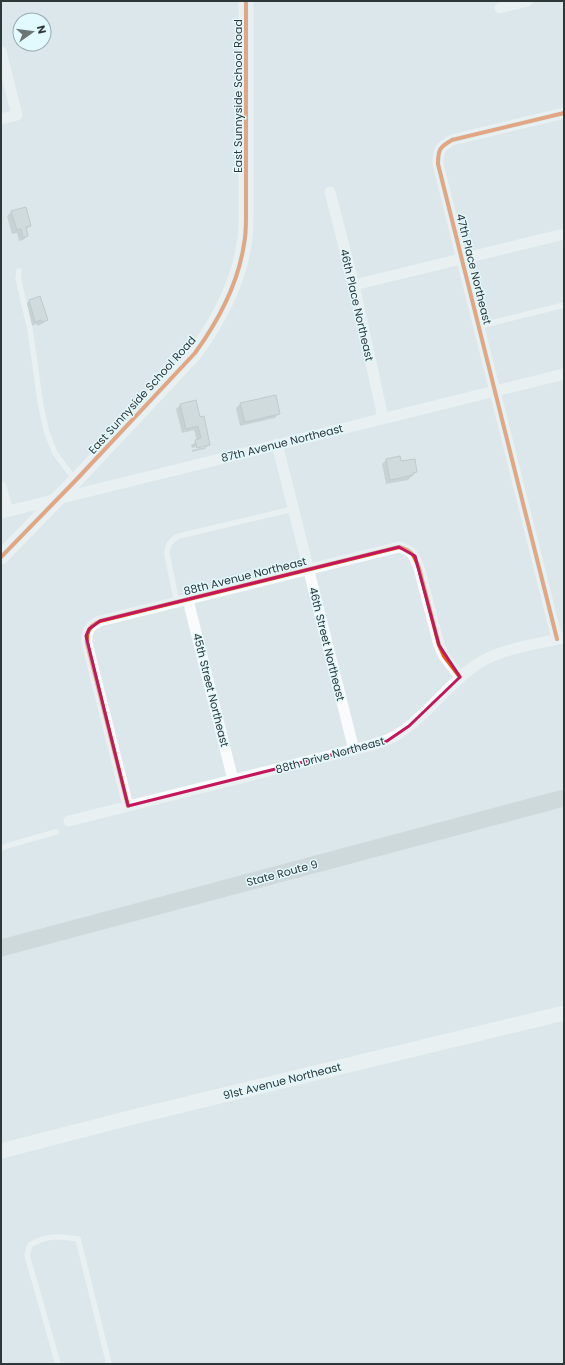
<svg xmlns="http://www.w3.org/2000/svg" width="565" height="1365" viewBox="0 0 565 1365" font-family="Poppins,sans-serif">
  <style>
    .shadow { fill: #0003 }
    .building { fill: #c2ccce; stroke: #9da7a9 }
    .lines { fill: none; stroke-linecap: round; stroke-linejoin: round }
    .lane { stroke: #fafbfc; stroke-width: 5.5 }
    .street { stroke: #fafbfc; stroke-width: 11 }
    .secondary { stroke: #fafbfc; stroke-width: 15 }
    .primary { stroke: #bec8c9; stroke-width: 17 }
    .cycleway-casing { stroke: #e2f9fd; stroke-width: 6 }
    .cycleway { stroke: #e8590c; stroke-width: 4 }
    .marked { fill: none; stroke: #c2185b; stroke-width: 3; stroke-linejoin: round }
    .labels { text-anchor: middle; dominant-baseline: central; stroke-width: 3; stroke-linejoin: round; paint-order: stroke }
    .street-label { font-size: 11px; fill: #2f3839; stroke: #e2f9fd }
  </style>
  <rect width="100%" height="100%" fill="#dbe7ea"/>
  <path class="shadow" d="M12 211 30 226 26 230 27 236 23 240 19 241 17 233 12 234 7 216Z
    M40 298 47 320 42 324 38 326 37 324 31 326 25 305 29 301Z
    M181 404 199 418 209 444 205 449 192 452V450L206 447V445L192 448 191 445 197 441 194 430 182 433 176 409Z
    M240 404 279 413 275 418 240 426 236 408Z
    M386 460 401 463 416 472 408 480 386 484 382 464Z"/>
  <path class="building" d="M26 207 31 226 26 227 28 236 23 238 21 229 17 230 11 211Z
    M40 296 48 320 42 322 41 320 35 322 29 300Z
    M276 395 280 414 245 422 240 403Z
    M196 400 200 417 204 416 210 445 197 448 195 440 201 438 198 426 186 429 180 404Z
    M400 456 401 461 415 459 417 472 413 473V475L390 480 386 459Z"/>
  <g class="lines">
    <path class="lane" d="M19 271 18 278 30 329 41 407 47 433 55 453 75 480
      M479 326 564 305
      M177 603 167 554C167 545 172 539 179 536L293 509
      M1 848 13 844 56 832
      M58 1364 27 1255 30 1245C47 1235 58 1236 78 1239L109 1364"/>
    <path class="street" d="M500 8 527 1
      M1 52 17 115 1 119
      M330 192 354 285 383 418
      M354 285 564 234
      M277 444 354 750
      M1 487 8 511
      M1 513 564 374
      M188 600 233 780
      M557 639 438 164C438 149 440 147 452 140L564 113
      M128 806 87 643C86 632 89 626 100 621L399 547C413 551 414 555 419 568L439 645 444 656 460 677
      M69 821 372 745C382 742 392 739 400 733 427 715 447 686 473 667 495 650 536 644 563 638"/>
    <path class="secondary" d="M1 557 76 480 195 353C219 320 238 285 244 244 246 235 246 225 246 216V1
      M1 1151 137 1116 564 1013"/>
    <path class="primary" d="M1 948 564 798"/>
    <defs>
      <path id="cycleway" d="M1 557 76 480 195 353C219 320 238 285 244 244 246 235 246 225 246 216V1
        M557 639 438 164C438 149 440 147 452 140L564 113
        M128 806 87 643C86 632 89 626 100 621L399 547C413 551 414 555 419 568L439 645 444 656 460 677"/>
    </defs>
    <use href="#cycleway" class="cycleway-casing"/>
    <use href="#cycleway" class="cycleway"/>
  </g>
  <path d="M0 0H565V1365H0ZM399 547 415 556 439 645 460 677 409 726 387 741 128 806 86 636 89 629 100 621Z" fill="#dbe7ea" fill-opacity=".55" fill-rule="evenodd"/>
  <path class="marked" d="M399 547 415 556 439 645 460 677 409 726 387 741 128 806 86 636 89 629 100 621Z"/>
  <g class="labels">
    <g class="street-label">
      <text transform="translate(238 96) rotate(-90)">East Sunnyside School Road</text>
      <text transform="translate(474 269) rotate(76)">47th PIace Northeast</text>
      <text transform="translate(357 305) rotate(77)">46th Place Northeast</text>
      <text transform="translate(142 395) rotate(-48)">East Sunnyside School Road</text>
      <text transform="translate(282 443) rotate(-14)">87th Avenue Northeast</text>
      <text transform="translate(245 576) rotate(-14)">88th Avenue Northeast</text>
      <text transform="translate(327 644) rotate(76)">46th Street Northeast</text>
      <text transform="translate(211 690) rotate(76)">45th Street Northeast</text>
      <text transform="translate(330 755) rotate(-15)">88th Drive Northeast</text>
      <text transform="translate(282 873) rotate(-15)">State Route 9</text>
      <text transform="translate(282 1081) rotate(-14)">91st Avenue Northeast</text>
    </g>
  </g>
  <rect width="565" height="1365" fill="none" stroke="#2f3839" stroke-width="4"/>
  <g transform="translate(32 32) rotate(76)"><circle r="19" fill="#e2f9fd" stroke="#9aacaf"/>
  <path d="M0-3L7 15L0 10L-7 15Z" fill="#6b7577"/>
  <text y="-6" font-size="11" font-weight="bold" text-anchor="middle" fill="#2f3839">N</text>
  </g>
</svg>
